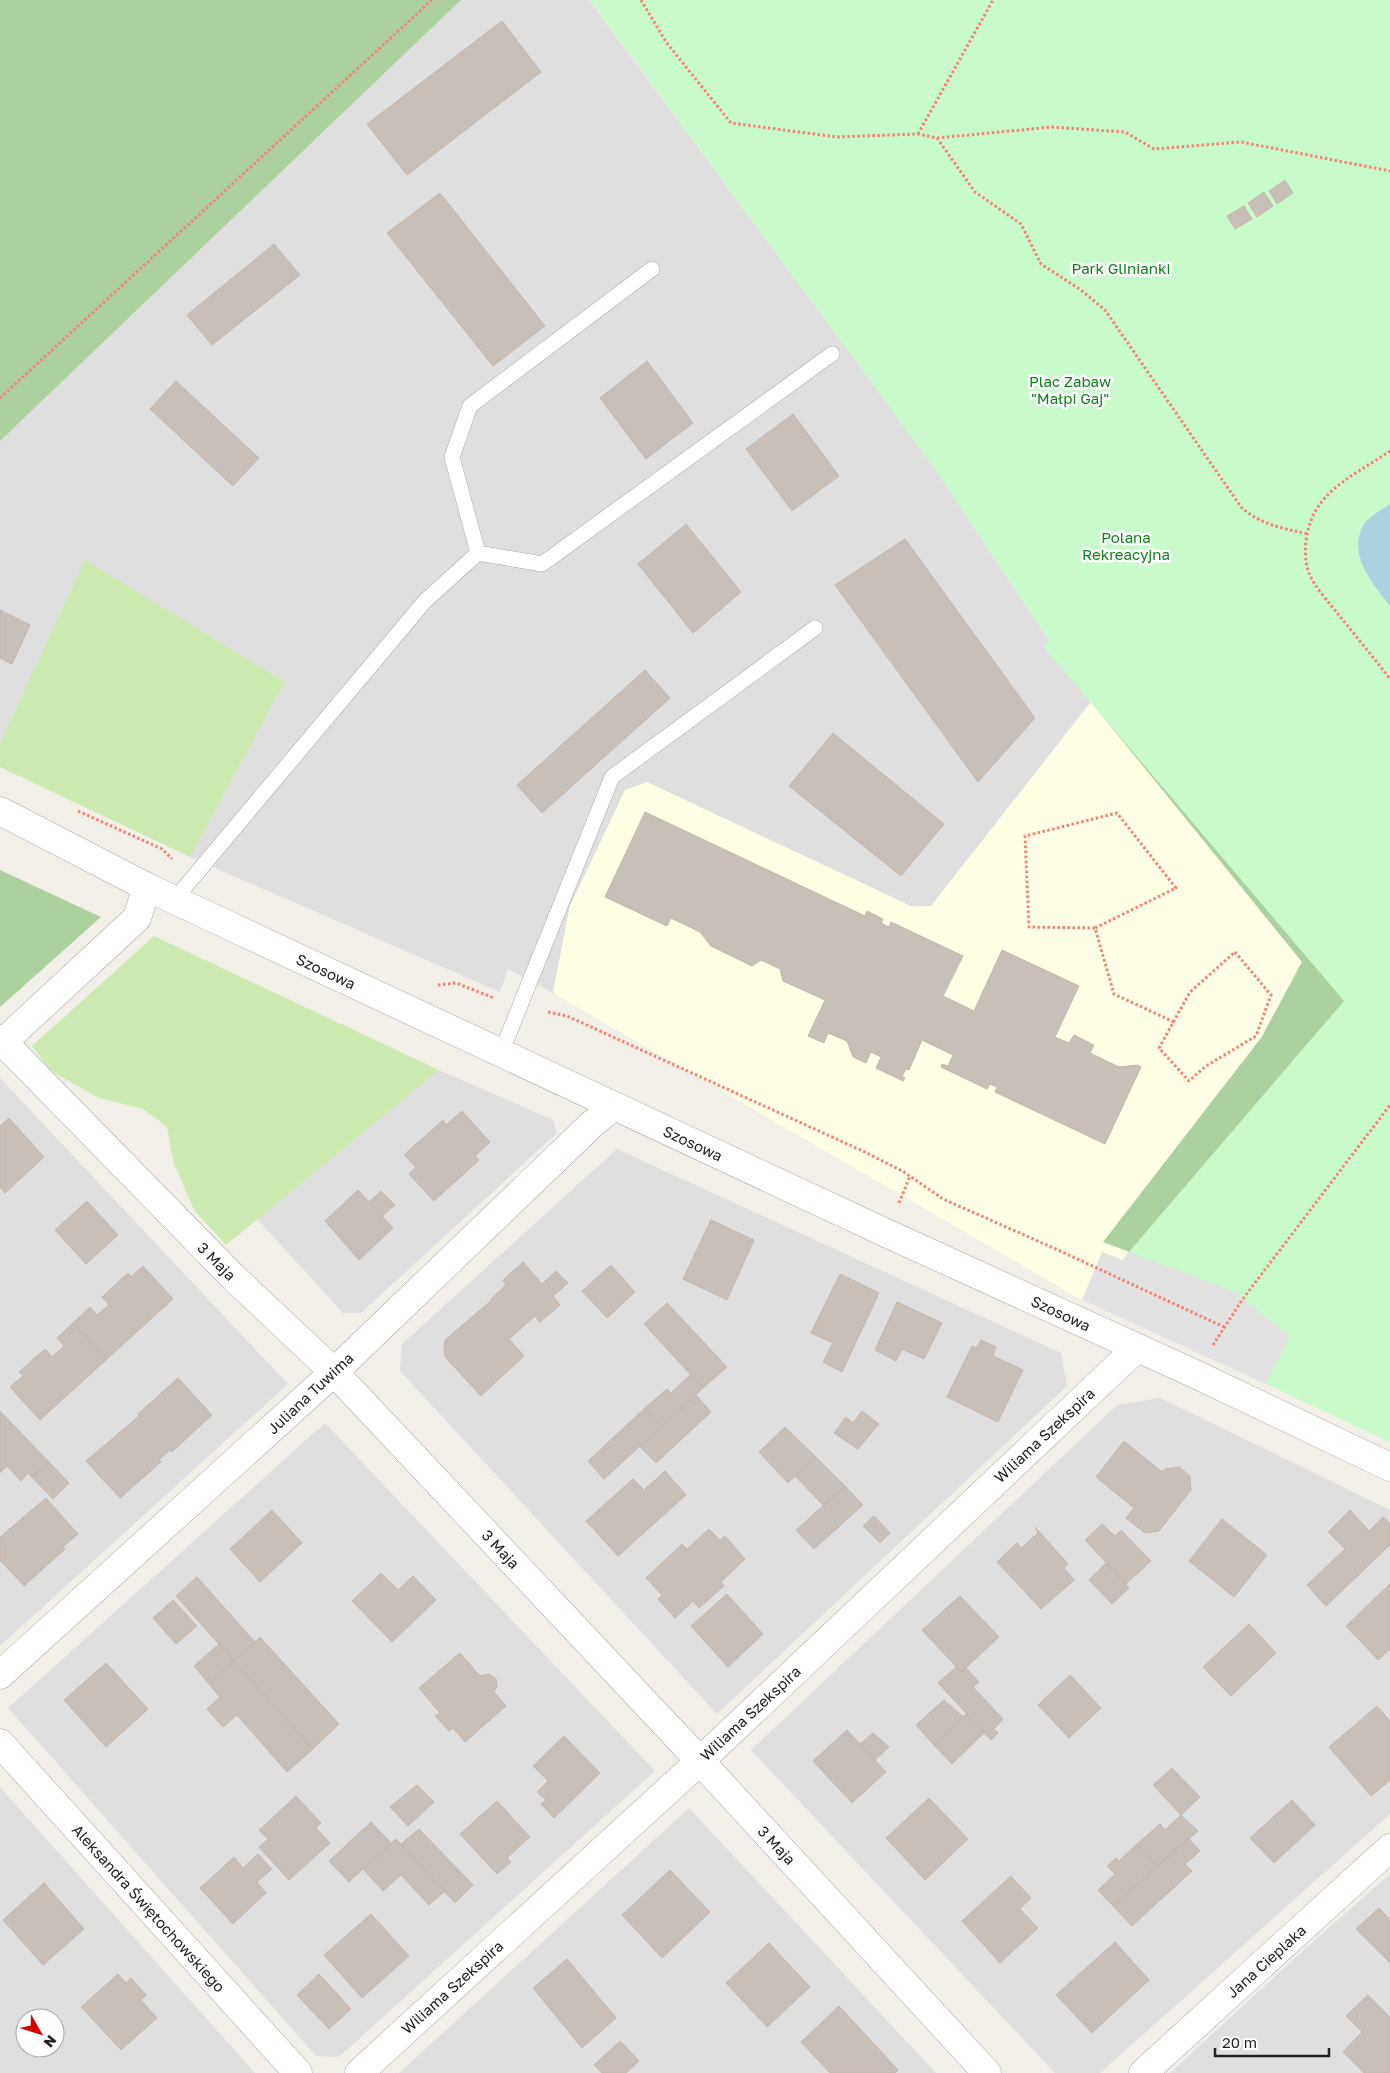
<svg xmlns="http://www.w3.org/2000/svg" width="1390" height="2073" viewBox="0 0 1390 2073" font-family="'Golos Text',sans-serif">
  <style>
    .residential { fill: #e0dfdf; fill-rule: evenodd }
    .education { fill: #ffffe5 }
    .grass { fill: #cdebb0 }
    .forest { fill: #add19e }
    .park { fill: #c8facc }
    .parking { fill: #e2e2e2 }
    .water { fill: #aad3df }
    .building { fill: #c7bfb8; stroke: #c4b6ab }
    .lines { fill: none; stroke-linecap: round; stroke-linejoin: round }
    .service-casing { stroke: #a9a9a9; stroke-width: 16 }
    .minor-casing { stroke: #a9a9a9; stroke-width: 29 }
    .tertiary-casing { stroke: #a9a9a9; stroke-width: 29 }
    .path { stroke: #fa8072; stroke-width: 3; stroke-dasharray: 2.5 2.5; stroke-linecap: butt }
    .service { stroke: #fff; stroke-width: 15 }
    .minor { stroke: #fff; stroke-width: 28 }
    .tertiary { stroke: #fff; stroke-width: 28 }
    .labels { text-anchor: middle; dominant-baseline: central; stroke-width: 5; stroke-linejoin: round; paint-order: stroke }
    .park-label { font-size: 15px; fill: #0c8416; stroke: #fff }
    .street-label { font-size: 15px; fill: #222; stroke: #fff }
  </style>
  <rect width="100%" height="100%" fill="#f2efe9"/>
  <path class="residential" d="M461 0H589L931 463 1049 641 1043 646 1091 702 931 906H570L553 993 508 969 500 992 190 857 285 682 85 561 0 743V441Z
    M439 1070 553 1120 557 1133 361 1313H343L257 1219Z
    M0 1078 288 1384 0 1646Z
    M617 1149 1061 1353 1067 1386 717 1714 400 1371 402 1344Z
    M1160 1398 1390 1510V1814L1100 2073H1055L751 1750 1117 1405Z
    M325 1423 655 1771 339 2057 316 2056 8 1708Z
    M0 1787 255 2073H0ZM25 2018H55V2048H25Z
    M689 1808 936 2073H399Z
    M1390 1874V2073H1170L1307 1947Z"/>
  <path class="education" d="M1091 702 1344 1001 1122 1261 1102 1252 1082 1300 553 993 570 906 625 790 647 782 913 907 931 906Z"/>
  <path class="grass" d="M85 560 285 682 190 857 0 767V743Z
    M154 936 439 1070 226 1245 194 1210 173 1161 167 1127 143 1109 99 1098 51 1071 32 1046Z"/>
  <path class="forest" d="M0 0H461L0 441Z
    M1134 663 1390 1070 1233 1291 1103 1242 1261 1038 1302 962 1091 702Z
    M0 870 101 917 0 1007Z"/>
  <path class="park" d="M590 0H1390V1442L1200 1353 1102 1252 1122 1260 1344 1001 1043 646 1049 640 931 463Z"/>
  <path class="parking" d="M1102 1252 1122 1260 1130 1252 1233 1291 1290 1336 1266 1384 1082 1300Z"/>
  <path class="water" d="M1390 504V606C1374 585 1347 555 1363 526 1368 517 1381 510 1390 504Z"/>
  <path class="building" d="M502 21 541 72 407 175 367 124Z
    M1285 180 1293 193 1277 204 1269 191Z
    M1264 192 1273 206 1257 217 1248 203Z
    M440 193 545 326 493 366 387 233Z
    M1244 206 1252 219 1235 229 1227 216Z
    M274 244 300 275 212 345 187 315Z
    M647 361 693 423 646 459 600 398Z
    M176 381 259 458 233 486 150 409Z
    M793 414 839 476 792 511 746 449Z
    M686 524 741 592 693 633 638 564Z
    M905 539 1035 718 978 782 835 585Z
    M0 610 30 625 12 664 0 658Z
    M645 670 670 698 542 813 517 785Z
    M833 733 944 824 901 876 789 786Z
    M645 812 865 916 867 911 883 919 881 923 889 927 891 922 963 956 943 996 974 1011 1002 950 1079 986 1055 1037 1069 1043 1074 1035 1094 1045 1090 1053 1119 1067 1137 1065 1141 1067 1105 1144 995 1092 997 1087 990 1084 987 1089 941 1067 942 1064 948 1066 953 1055 922 1040 909 1070 906 1069 902 1076 905 1078 903 1081 876 1068 881 1057 871 1052 866 1063 853 1057 847 1041 828 1033 824 1043 808 1036 825 1000 783 981 780 969 761 960 752 966 711 946 700 932 671 918 667 926 605 897Z
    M462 1111 490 1142 475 1156 479 1160 434 1201 409 1174 416 1167 404 1155 443 1120 446 1125Z
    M9 1118 44 1157 5 1193 0 1187V1126Z
    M358 1190 369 1202 381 1191 395 1205 382 1216 393 1228 359 1260 325 1221Z
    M87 1201 118 1235 86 1264 55 1230Z
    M711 1220 754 1240 727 1300 683 1279Z
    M523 1262 542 1284 556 1271 568 1283 553 1296 560 1305 540 1322 535 1316 509 1339 524 1356 481 1396 445 1357 444 1344 446 1339 492 1300 491 1299 506 1285 503 1280Z
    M611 1265 635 1292 607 1318 582 1291Z
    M143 1266 173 1299 107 1359 73 1323 90 1307 97 1315 109 1305 102 1297 128 1273 131 1277Z
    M840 1274 879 1293 842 1372 823 1362 833 1343 811 1333Z
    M897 1302 942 1323 924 1359 902 1349 896 1361 875 1350Z
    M667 1303 727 1367 703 1388 644 1324Z
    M73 1323 107 1359 40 1420 10 1387 23 1376 19 1372 45 1349 52 1357 64 1346 57 1338Z
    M981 1340 996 1347 993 1356 1023 1370 998 1422 947 1397 972 1346 976 1348Z
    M690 1375 703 1388 662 1426 645 1408 667 1389 671 1393Z
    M178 1378 212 1415 172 1452 170 1450 159 1460 161 1462 120 1498 86 1461 139 1416 138 1414Z
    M696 1395 711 1412 656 1463 640 1447Z
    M645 1408 662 1426 604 1479 588 1461Z
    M0 1411 49 1462 32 1477 28 1473 21 1481 7 1466 0 1473Z
    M862 1411 879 1424 858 1449 834 1433 846 1417 853 1423Z
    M785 1427 816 1457 788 1483 759 1452Z
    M1124 1441 1162 1472 1165 1469 1179 1467 1190 1476 1191 1490 1159 1531 1145 1533 1126 1518 1134 1508 1096 1477Z
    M816 1457 845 1486 824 1506 795 1476Z
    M49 1462 69 1483 53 1499 32 1477Z
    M665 1471 686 1495 618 1556 586 1521 633 1479 644 1490Z
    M845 1486 863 1505 814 1549 796 1530Z
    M46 1498 78 1534 63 1547 65 1549 24 1586 0 1560V1537Z
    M272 1510 302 1543 260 1582 230 1549Z
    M1350 1510 1369 1531 1383 1517 1390 1523V1545L1326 1606 1307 1585 1345 1549 1328 1532Z
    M874 1516 890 1533 880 1543 863 1526Z
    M1222 1519 1267 1555 1234 1597 1189 1561Z
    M1102 1524 1115 1536 1121 1530 1151 1561 1126 1584 1085 1540Z
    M1035 1527 1068 1564 1064 1568 1074 1580 1041 1609 997 1562 1017 1543 1021 1548 1038 1533Z
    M709 1529 720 1540 725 1536 745 1559 721 1582 724 1586 699 1608 693 1601 675 1618 658 1599 662 1595 646 1578 682 1544 687 1549Z
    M1106 1563 1129 1588 1112 1604 1089 1580Z
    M381 1573 398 1590 413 1576 436 1600 392 1642 352 1601Z
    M197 1577 255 1642 234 1661 176 1596Z
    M1390 1584V1649L1378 1660 1346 1626Z
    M727 1594 763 1634 728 1667 691 1626Z
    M960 1596 999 1637 961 1672 922 1630Z
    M173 1600 197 1626 176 1644 153 1618Z
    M1249 1624 1276 1653 1231 1696 1203 1667Z
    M260 1637 339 1724 313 1749 234 1661Z
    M219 1644 234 1661 209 1684 194 1666Z
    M460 1653 480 1676 489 1674 496 1679 497 1686 494 1692 506 1706 465 1742 453 1728 449 1731 435 1716 440 1713 419 1688Z
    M234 1661 313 1749 287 1772 237 1715 223 1727 207 1709 220 1697 209 1684Z
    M106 1663 148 1709 106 1747 64 1700Z
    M956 1667 961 1672 966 1668 979 1682 973 1687 1003 1719 994 1729 998 1733 991 1740 938 1683Z
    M1070 1675 1101 1708 1069 1738 1038 1705Z
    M944 1700 963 1717 934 1745 916 1725Z
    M1377 1706 1390 1721V1780L1371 1796 1329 1747Z
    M966 1714 984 1733 952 1764 934 1745Z
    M847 1730 886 1772 852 1803 813 1761Z
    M873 1733 889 1747 875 1760 860 1744Z
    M564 1736 600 1773 554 1818 541 1804 546 1800 537 1792 548 1781 533 1766Z
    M1172 1768 1200 1797 1181 1815 1153 1785Z
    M417 1785 434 1802 408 1826 390 1807Z
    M296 1796 321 1823 316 1828 330 1843 289 1880 259 1847 268 1839 259 1830Z
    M929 1798 968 1839 925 1880 886 1838Z
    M1292 1800 1315 1825 1274 1863 1250 1838Z
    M497 1801 530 1837 507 1858 511 1862 497 1874 460 1834Z
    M1181 1815 1198 1831 1157 1867 1137 1844 1160 1824 1165 1830Z
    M371 1822 391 1843 349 1882 329 1861Z
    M419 1829 473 1885 455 1903 401 1844Z
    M1188 1838 1200 1851 1185 1864 1192 1871 1132 1926 1113 1906Z
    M396 1839 445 1891 429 1905 401 1875 383 1891 363 1869Z
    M1137 1844 1157 1867 1113 1906 1098 1890 1115 1874 1107 1866 1116 1858 1119 1861Z
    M258 1854 272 1869 257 1882 266 1893 233 1924 200 1888 234 1857 243 1868Z
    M670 1870 710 1912 662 1958 622 1915Z
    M1011 1876 1031 1898 1020 1909 1038 1928 1000 1963 962 1921Z
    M44 1883 84 1929 43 1965 3 1920Z
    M1379 1908 1390 1919V1963L1356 1929Z
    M371 1914 409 1956 362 1998 324 1955Z
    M1115 1942 1149 1980 1092 2033 1056 1995Z
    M769 1943 810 1987 767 2027 726 1983Z
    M567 1959 616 2018 582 2048 533 1988Z
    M118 1974 126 1983 131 1978 146 1995 141 2000 157 2018 121 2050 81 2007Z
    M319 1974 351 2009 329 2029 297 1995Z
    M1368 1995 1390 2017V2073H1364L1343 2052 1362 2032 1346 2016Z
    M839 2006 898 2070 895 2073H830L801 2042Z
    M620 2041 639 2061 626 2073H602L594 2065Z"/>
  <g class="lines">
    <defs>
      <path id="service" d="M478 553 452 457 470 406 652 269
        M174 900 425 601 478 553 542 564 832 354
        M501 1053 612 777 815 628"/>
      <path id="minor" d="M0 1039 232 1276 334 1372 700 1761 987 2073
        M0 1045 137 918 147 887
        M0 1675 334 1372 591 1125 614 1106
        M0 1743 298 2073
        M359 2073 700 1761 1137 1348
        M1143 2073 1390 1848"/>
      <path id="tertiary" d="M0 811 147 887 232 927 886 1233 1195 1374 1390 1467"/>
    </defs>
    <use href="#service" class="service-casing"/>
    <use href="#minor" class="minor-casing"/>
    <use href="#tertiary" class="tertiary-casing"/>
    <path class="path" d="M641 0 666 42 731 123 837 137 918 134 937 138 975 192 1021 224 1041 264 1081 290 1105 310 1241 507C1261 525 1282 528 1308 534
      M918 134 993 0
      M937 138 1052 127 1125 132 1154 149 1241 142 1390 171
      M0 398 432 0
      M1390 451C1367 467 1337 481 1320 504 1307 521 1301 552 1309 573 1315 588 1328 601 1338 614 1355 635 1373 657 1390 679
      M78 811 162 849 172 859
      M1095 928 1029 927 1025 836 1117 813 1176 888 1095 928 1114 994 1174 1022
      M1235 952 1271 995 1256 1036 1206 1066 1189 1081 1159 1048 1190 992Z
      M438 985 456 983 494 998
      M548 1012 567 1016 865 1152 904 1172 943 1199 1058 1250 1224 1327
      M899 1203 910 1176
      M1213 1345 1242 1300 1390 1105"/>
    <use href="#service" class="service"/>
    <use href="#minor" class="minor"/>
    <use href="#tertiary" class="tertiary"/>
  </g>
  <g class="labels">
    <g class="park-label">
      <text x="1121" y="268">Park Glinianki</text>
      <text x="1070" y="381">Plac Zabaw<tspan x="1070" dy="17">"Małpi Gaj"</tspan></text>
      <text x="1126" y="537">Polana<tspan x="1126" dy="17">Rekreacyjna</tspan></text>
    </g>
    <g class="street-label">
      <text transform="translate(326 971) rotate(25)">Szosowa</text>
      <text transform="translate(693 1143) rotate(25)">Szosowa</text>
      <text transform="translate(217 1261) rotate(45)">3 Maja</text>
      <text transform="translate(1061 1313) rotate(25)">Szosowa</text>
      <text transform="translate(310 1393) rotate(-43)">Juliana Tuwima</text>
      <text transform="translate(1044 1435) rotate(-43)">Wiliama Szekspira</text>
      <text transform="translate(501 1549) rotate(47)">3 Maja</text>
      <text transform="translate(750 1713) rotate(-43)">Wiliama Szekspira</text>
      <text transform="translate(777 1845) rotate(47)">3 Maja</text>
      <text transform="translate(149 1908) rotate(48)">Aleksandra Świętochowskiego</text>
      <text transform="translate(1266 1961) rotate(-42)">Jana Cieplaka</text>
      <text transform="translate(452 1987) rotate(-42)">Wiliama Szekspira</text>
    </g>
  </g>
  <g transform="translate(40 2033) rotate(129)"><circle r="24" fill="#ffffff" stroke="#a7a7a7"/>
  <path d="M0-4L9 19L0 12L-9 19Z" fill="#d40000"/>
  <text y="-8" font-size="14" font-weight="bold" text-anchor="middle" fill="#222222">N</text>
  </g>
  <path d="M1215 2048v8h114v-8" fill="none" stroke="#222222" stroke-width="2.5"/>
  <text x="1222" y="2048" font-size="15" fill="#222222" stroke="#ffffff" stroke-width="4" paint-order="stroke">20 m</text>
</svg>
